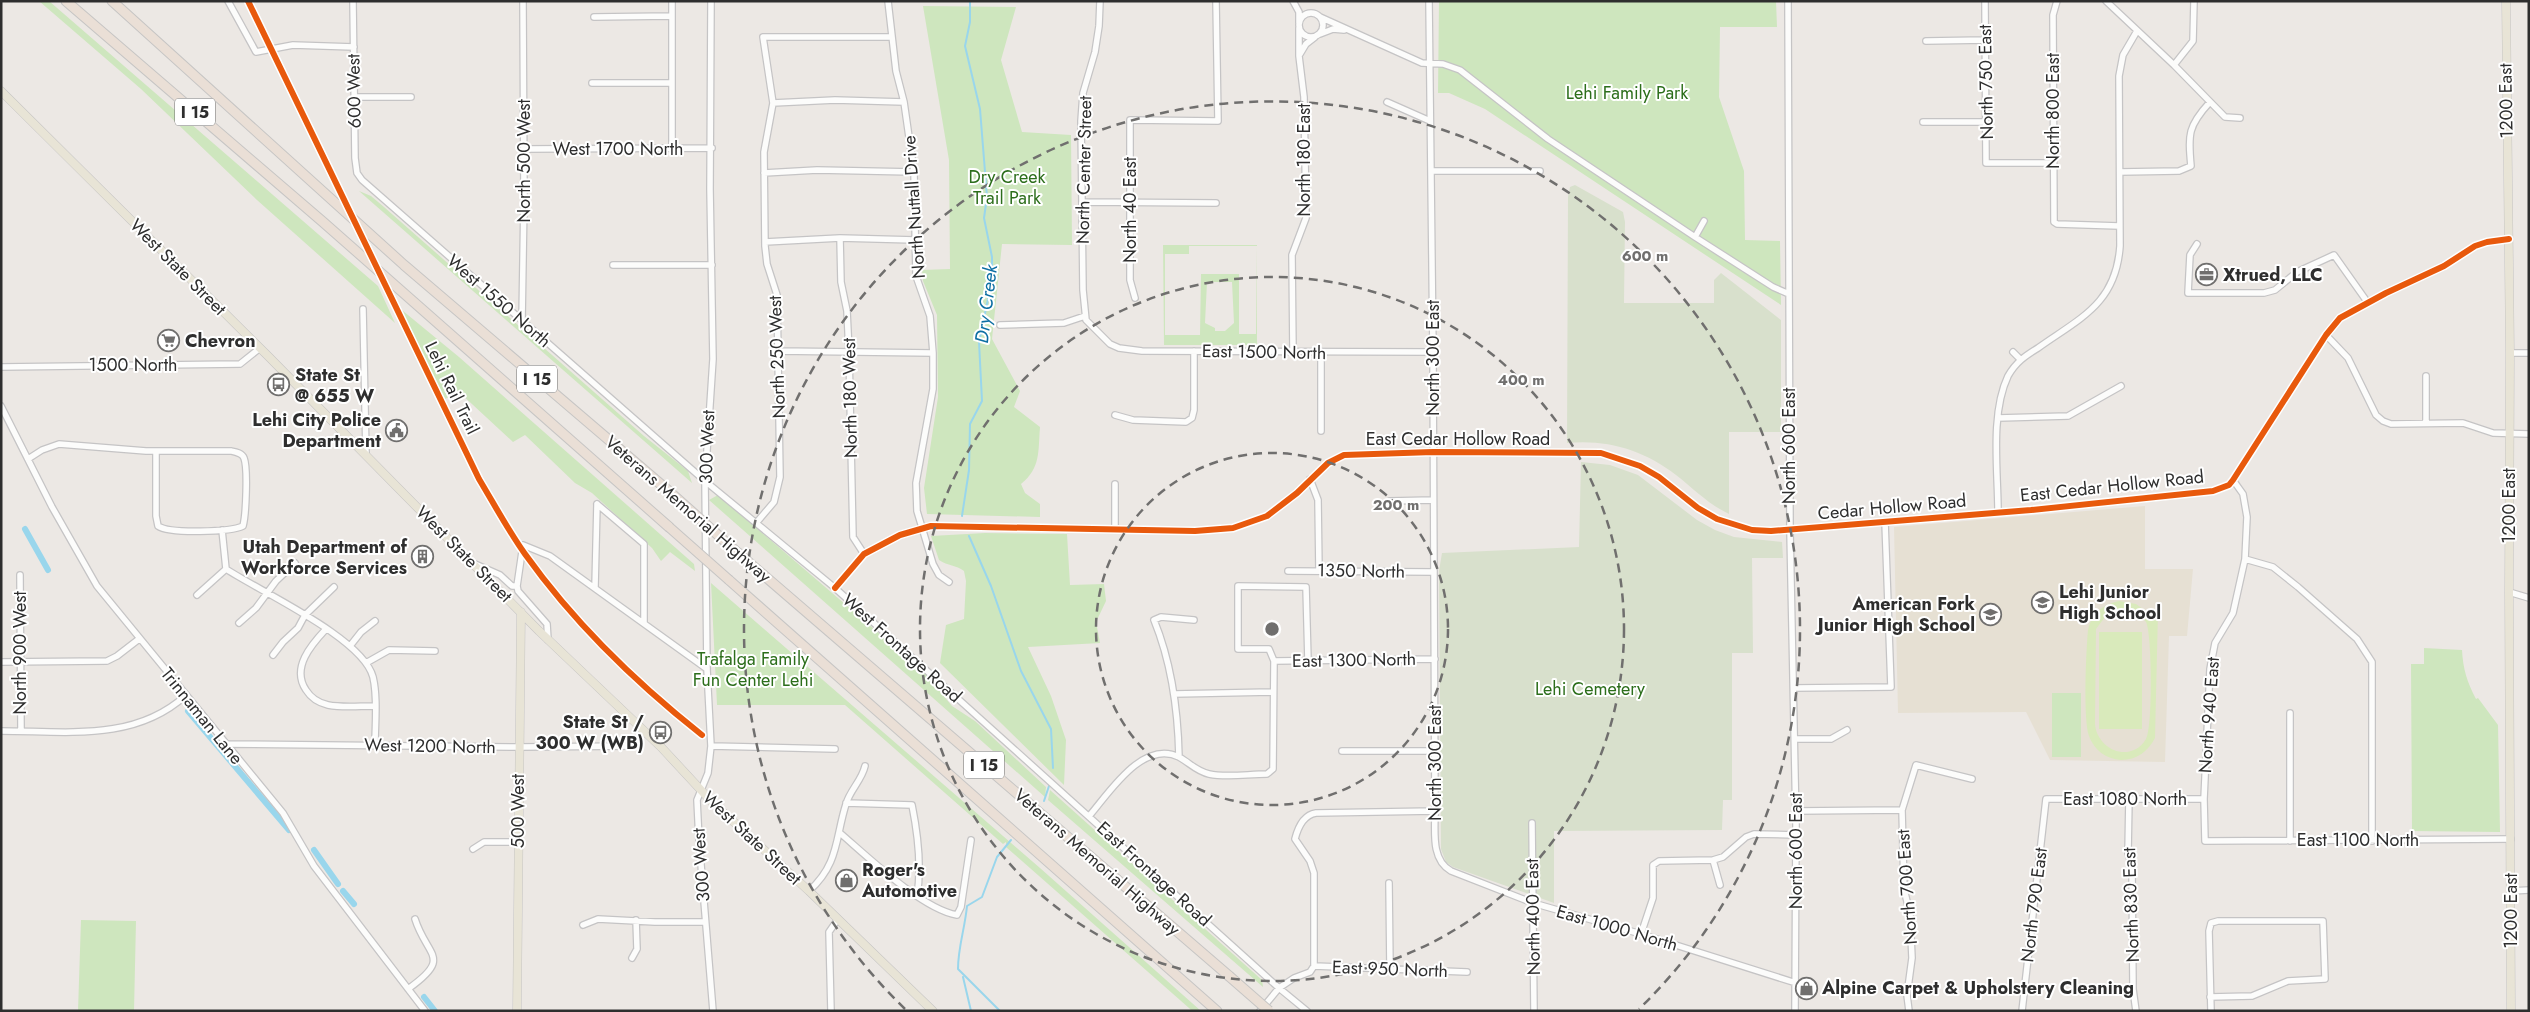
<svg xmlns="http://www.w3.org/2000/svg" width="2530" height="1012" viewBox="0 0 2530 1012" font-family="Jost,sans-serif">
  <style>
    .education { fill: #e6e0d3 }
    .green { fill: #cee6be; fill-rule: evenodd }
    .cemetery { fill: #d8e0cc }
    .pitch { fill: #d9eabb; fill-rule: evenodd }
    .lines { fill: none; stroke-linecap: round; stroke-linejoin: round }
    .stream { stroke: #99d6ec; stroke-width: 2 }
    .canal { stroke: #99d6ec; stroke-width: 6 }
    .minor-casing { stroke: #c5c4c5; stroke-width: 8 }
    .major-casing { stroke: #c6c5c4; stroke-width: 9 }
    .highway-casing { stroke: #c6c5c4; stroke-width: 11 }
    .minor { stroke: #fcfcfb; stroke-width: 5.5 }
    .major { stroke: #e8e4d6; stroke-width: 8 }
    .highway { stroke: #eadfd6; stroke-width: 9 }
    .highway-bridge-casing { stroke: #c6c5c4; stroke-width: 11; stroke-linecap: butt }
    .highway-bridge { stroke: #eadfd6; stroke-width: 9 }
    .cycleway-casing { stroke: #fff; stroke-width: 9 }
    .cycleway { stroke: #e8590c; stroke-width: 6 }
    .ring { fill: none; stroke: #706f6e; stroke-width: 2.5; stroke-dasharray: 9 6 }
    .labels { text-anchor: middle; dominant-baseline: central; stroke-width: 4; stroke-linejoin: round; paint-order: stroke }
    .shield { fill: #fff; stroke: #6d6d6d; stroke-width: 1 }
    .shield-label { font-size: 16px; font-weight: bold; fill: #2e2e2e }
    .street-label { font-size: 18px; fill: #2e2e2e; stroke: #fff }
    .park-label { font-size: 18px; fill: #2c6e1b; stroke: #fff }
    .poi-label { font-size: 18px; font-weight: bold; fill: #2e2e2e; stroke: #fff; text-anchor: start }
    .water-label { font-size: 19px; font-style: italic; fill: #0d6fa3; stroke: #fff }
    .centre { fill: #706f6e; stroke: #fff; stroke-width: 2.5 }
    .ring-label { font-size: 15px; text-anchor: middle; font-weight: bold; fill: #706f6e; stroke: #fff; stroke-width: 4; stroke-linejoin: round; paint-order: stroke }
  </style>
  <rect width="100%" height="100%" fill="#ece8e4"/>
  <path class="education" d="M2145 506V569H2193L2187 636H2169L2165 762 2050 760 2026 712 1898 713 1894 527Z"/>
  <path class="green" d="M39 1H49L378 286 395 323 257 200 141 89Z
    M1439 1H1776L1777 27H1720L1719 97 1744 171 1745 240 1780 241 1781 305 1485 109 1449 93H1438Z
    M923 6 1016 7 1001 60 1022 132 1071 135 1072 245 1002 244 992 339 1020 391 1014 407 1040 427C1038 451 1041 468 1021 484L1025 493 1040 504V517L927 514 924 488 938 397 937 315 923 281 922 270 950 269 949 160Z
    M359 191 371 196 384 207 644 436 688 471 692 483Z
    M1163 245H1257V345H1164ZM1189 246H1257L1256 334H1239V274H1201L1200 335H1165V254H1189ZM1207 282H1232L1234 323 1225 331H1215V328L1205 323Z
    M397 306 459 357 669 542 694 564 695 571 670 552 661 561 652 548 592 493 575 483 525 435 513 442 459 392 443 400Z
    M718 495 924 672 952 706 975 721 1046 787 1045 797 709 500Z
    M985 533 1067 534 1070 585 1104 584 1106 601 1096 622 1100 643 1028 647 1051 696 1066 740 1064 785 940 663 946 625 964 619 966 581 964 571C956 565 948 566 939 560L931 536Z
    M711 583 1040 868 1201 1011H1192L1189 1008 1006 847V842L1003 844 845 705H717Z
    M2424 648 2462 650C2463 669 2467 682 2476 699L2478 698 2498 725 2500 832 2412 831 2411 664H2424Z
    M2052 693H2081V757H2052Z
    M1050 790 1262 980 1263 987 1048 800Z
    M81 920 136 921 134 1011H78Z"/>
  <path class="cemetery" d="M1575 185 1623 212 1625 222 1624 303H1714V280L1721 273 1781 320V432H1729V514C1708 504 1694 489 1676 475 1644 450 1607 439 1567 443L1568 197 1570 187Z
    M1581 462 1610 465 1638 475 1697 520 1715 530 1734 537 1782 542 1783 558H1752L1753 653H1732V800H1723L1722 830 1554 831V903L1453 867 1446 862 1441 849 1439 571 1442 553 1579 547Z"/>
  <path class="pitch" d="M2119 601 2136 604 2150 614V611H2158L2155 738C2148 751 2137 760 2121 760 2106 759 2094 750 2089 736 2083 719 2086 651 2088 630 2092 613 2102 605 2119 601ZM2120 609C2131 609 2140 613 2146 622 2152 633 2153 728 2146 739 2131 764 2097 750 2095 724L2096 629 2108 613Z
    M2099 632H2142V729H2099Z"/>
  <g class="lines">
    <path class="stream" d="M962 516 969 470 970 424 982 401 979 342 992 280V257L984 218 987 197 980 109 965 46 970 22V1
      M969 536 991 586 1021 671 1051 729 1053 768
      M1044 801 1049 786
      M963 977 971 1011
      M1000 1011 958 969C958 947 965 928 967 906L982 897 997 857 1011 840"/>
    <path class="canal" d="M25 529 48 570
      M188 711 289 830
      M314 850 338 884
      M343 891 354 904
      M424 997 435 1011"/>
    <defs>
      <path id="minor" d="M228 1 256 52 293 45 354 47
        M353 1 355 158 357 173 362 180 705 481 835 588 1279 988 1307 1011
        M672 1V149
        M711 1 710 189 713 359 705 481 707 669 711 746 708 773 697 800 699 840 713 1011
        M888 1 896 71 904 102 914 172 916 276 930 316 933 353V389L916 483 917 511 933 564 939 575 949 582
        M1100 1 1099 26 1095 52 1083 93 1081 121 1083 290 1086 320 1110 344 1119 348 1142 351 1433 352
        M1293 1 1299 12V23
        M1429 1 1433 352 1435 811C1435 832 1431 860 1451 871L1533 903 1641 934 1796 983
        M1788 1 1790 531 1796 824 1795 1011
        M1985 1 1986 163H2053
        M2057 1 2053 15 2054 222 2057 224 2119 226
        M2106 1 2174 65 2225 117 2240 118
        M1299 25a12 12 0 1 1 24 0a12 12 0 1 1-24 0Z
        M594 17 672 16
        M1320 17 1422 63 1443 64 1460 70 1548 139 1695 237
        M1320 34 1333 29 1344 30
        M1926 41 1986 40
        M1300 54 1306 44 1315 37
        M2174 65 2193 41 2194 1
        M592 83H672
        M354 97H411
        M1387 102 1430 121
        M773 103 835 100 904 102
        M1923 122H1986
        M524 149 712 148
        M1431 171H1540
        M2120 172 2179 171 2191 166C2188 134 2188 126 2210 102
        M764 173 817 170 914 172
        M1082 202 1216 203
        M1704 221 1695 237 1773 287 1789 294
        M840 238 841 282 847 311 849 352 853 537 864 554
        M765 242 840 238 915 240
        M2197 244 2190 255 2188 293H2264L2275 290 2297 272 2334 255 2368 303
        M613 265H712
        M1135 298 1130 280V120L1218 121 1216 1
        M363 309 366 454
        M522 321 524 199 523 1
        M1000 325 1064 323 1085 316
        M2326 335 2348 358 2376 415 2383 421 2391 424 2463 423 2493 433 2529 434
        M777 351 933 353
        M2013 352 2020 359
        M1293 353 1292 255 1306 218 1304 97 1299 56V28
        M2510 353H2529
        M1 367 240 364 260 348
        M2426 376V423
        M1 406 52 507 97 586 283 813 314 866 425 1011
        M1115 415 1133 420 1186 422 1192 418 1194 410V351
        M1998 418 2068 416 2121 386
        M1321 431V352
        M28 459 42 450 59 444 146 451H231C236 452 242 453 244 458 248 468 246 515 243 526 231 532 169 534 158 526L156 516V451
        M1310 479 1318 500 1319 571
        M2233 480 2243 494 2247 517 2245 559 2233 613 2215 643 2210 669 2204 799 2205 841 2511 839
        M1115 484V529
        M1390 501 1433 500
        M597 504 644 544V623
        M1998 512C1998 471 1990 414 2008 376 2016 362 2025 356 2038 348 2080 318 2116 304 2120 246L2119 76 2123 55 2137 31
        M757 522 774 502 780 477 777 295 767 264 765 246 764 152 773 103 763 37H892
        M222 530 226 569
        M2245 559 2273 567 2298 587 2357 639 2372 662V841
        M475 564 500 575 512 586H517
        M226 569C261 592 363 638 373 677 378 698 375 724 375 746
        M1288 571 1434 572
        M20 575 21 731
        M595 587 597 504
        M835 588 864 554 900 535 931 526 1195 531 1233 528 1267 516 1297 493 1328 463 1344 455 1433 452 1601 453 1640 466 1659 477 1698 508 1717 519 1752 530 1771 531 2031 510 2213 491 2229 485 2233 480 2326 335 2340 318 2386 293 2444 266 2475 246 2487 242 2509 239
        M2509 592 2529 598
        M197 595 226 569
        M239 623 256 608 276 581 295 563
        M326 629C311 645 291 668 306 690 311 698 319 703 328 705 343 708 359 706 374 706
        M548 640 547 624 518 591 517 586 523 545 550 556 707 669
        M350 646 361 632 375 621
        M273 655 283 642 298 628 305 615 334 587
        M1274 661 1435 659
        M1 662 107 661 117 656 139 639
        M366 663 389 650 435 651
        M1794 688 1891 687 1885 522
        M1174 694 1273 692
        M2290 713V841
        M1 731C65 731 134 742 185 696
        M1795 739H1831L1847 730
        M225 744 519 747 635 746
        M711 746 835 749
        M1342 751H1435
        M1179 757C1178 710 1172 664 1154 620L1161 617 1194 620
        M2129 798 2128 853 2132 867 2133 989 2136 1011
        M846 803 912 805C918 835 922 866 917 896
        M1796 811 1902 810
        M1090 815C1109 793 1143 739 1179 757 1190 763 1196 771 1209 774 1227 778 1248 774 1267 774L1273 769 1274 661 1269 649H1238V586L1306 587 1308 661
        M1532 823 1534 1011
        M840 833C868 857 922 909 957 915L961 907 971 840
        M473 849 484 842H518
        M1713 860 1720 885
        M1389 883 1390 969
        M809 891C839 864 835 839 846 804 850 790 862 780 865 766
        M2511 891 2529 890
        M583 925 598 919 655 922H705
        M1641 934 1653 898V865L1659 861 1713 860 1723 857 1746 837 1754 834 1796 835
        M632 958 637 949 636 920
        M1314 966 1467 972
        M408 989C453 957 427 957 415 919
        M2210 997 2252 996 2288 981 2325 979 2323 921H2218L2211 923 2209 931 2211 1011
        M831 1011 829 932 838 919
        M1260 1011 1279 988 1294 978 1310 972 1314 966V873L1310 861 1295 839C1298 827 1303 815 1316 813L1435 811
        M1909 1011 1907 995 1912 958 1910 914 1904 889 1902 810 1916 765 1972 779
        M2022 1011 2046 799H2204"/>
      <path id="major" d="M2506 1 2510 353 2509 592 2511 1011
        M1 91 268 356 539 631 661 747 712 802 809 891 933 1011
        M517 1011 521 612"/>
      <path id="highway" d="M66 1 323 222 669 527
        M112 1 404 265 671 493
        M738 553 1229 976
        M729 580 1217 1011"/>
    </defs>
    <use href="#minor" class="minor-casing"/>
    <use href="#major" class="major-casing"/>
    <use href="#highway" class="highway-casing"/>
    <use href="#minor" class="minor"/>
    <use href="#major" class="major"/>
    <use href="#highway" class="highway"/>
    <defs>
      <path id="highway-bridge" d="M671 493 738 553
        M669 527 729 580
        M1229 976 1269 1011"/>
    </defs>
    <use href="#highway-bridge" class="highway-bridge-casing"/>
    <use href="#highway-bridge" class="highway-bridge"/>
    <defs>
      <path id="cycleway" d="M248 1 479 479C494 504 508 530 525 554 575 624 635 682 702 735
        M835 588 864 554 900 535 931 526 1195 531 1233 528 1267 516 1297 493 1328 463 1344 455 1433 452 1601 453 1640 466 1659 477 1698 508 1717 519 1752 530 1771 531 2031 510 2213 491 2229 485 2233 480 2326 335 2340 318 2386 293 2444 266 2475 246 2487 242 2509 239"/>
    </defs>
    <use href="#cycleway" class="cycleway-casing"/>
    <use href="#cycleway" class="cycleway"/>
  </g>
  <g class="ring">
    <circle cx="1272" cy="629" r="176"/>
    <circle cx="1272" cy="629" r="352"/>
    <path d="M905 1009A528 528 0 1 1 1639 1009"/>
  </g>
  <defs>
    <symbol id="office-ring" viewBox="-11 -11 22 22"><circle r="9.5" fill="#fff" stroke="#706f6e" stroke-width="1.5"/><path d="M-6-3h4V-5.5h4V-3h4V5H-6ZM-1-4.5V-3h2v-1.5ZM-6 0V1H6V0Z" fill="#706f6e"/></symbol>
    <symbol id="supermarket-ring" viewBox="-11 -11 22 22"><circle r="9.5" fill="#fff" stroke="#706f6e" stroke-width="1.5"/><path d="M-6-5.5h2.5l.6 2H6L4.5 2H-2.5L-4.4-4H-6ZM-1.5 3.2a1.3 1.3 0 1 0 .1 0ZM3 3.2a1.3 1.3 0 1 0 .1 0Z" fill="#706f6e"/></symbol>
    <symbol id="bus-ring" viewBox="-11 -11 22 22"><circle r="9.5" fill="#fff" stroke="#706f6e" stroke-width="1.5"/><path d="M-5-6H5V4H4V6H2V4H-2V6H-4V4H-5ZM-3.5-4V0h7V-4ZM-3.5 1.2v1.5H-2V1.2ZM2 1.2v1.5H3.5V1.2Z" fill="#706f6e"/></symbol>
    <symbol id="civic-ring" viewBox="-11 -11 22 22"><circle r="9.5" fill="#fff" stroke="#706f6e" stroke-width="1.5"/><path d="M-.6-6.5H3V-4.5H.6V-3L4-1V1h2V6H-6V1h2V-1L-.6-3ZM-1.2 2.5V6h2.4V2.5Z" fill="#706f6e"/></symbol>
    <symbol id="building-ring" viewBox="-11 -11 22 22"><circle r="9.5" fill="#fff" stroke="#706f6e" stroke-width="1.5"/><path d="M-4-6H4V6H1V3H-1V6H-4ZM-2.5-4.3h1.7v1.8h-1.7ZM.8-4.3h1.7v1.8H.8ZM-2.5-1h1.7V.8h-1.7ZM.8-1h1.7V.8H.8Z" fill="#706f6e"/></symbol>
    <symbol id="school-ring" viewBox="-11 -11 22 22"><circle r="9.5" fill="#fff" stroke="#706f6e" stroke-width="1.5"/><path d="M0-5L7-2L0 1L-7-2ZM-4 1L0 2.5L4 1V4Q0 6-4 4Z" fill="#706f6e"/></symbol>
    <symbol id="shop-ring" viewBox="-11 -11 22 22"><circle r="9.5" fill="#fff" stroke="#706f6e" stroke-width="1.5"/><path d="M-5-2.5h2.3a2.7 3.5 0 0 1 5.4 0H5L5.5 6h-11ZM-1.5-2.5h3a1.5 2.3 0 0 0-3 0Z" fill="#706f6e"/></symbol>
  </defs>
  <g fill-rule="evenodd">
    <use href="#office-ring" x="2194" y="262" width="25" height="25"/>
    <use href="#supermarket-ring" x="156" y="328" width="25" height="25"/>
    <use href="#bus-ring" x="266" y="372" width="25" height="25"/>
    <use href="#civic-ring" x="384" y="418" width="25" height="25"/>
    <use href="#building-ring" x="410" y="544" width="25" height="25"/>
    <use href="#school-ring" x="2030" y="590" width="25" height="25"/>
    <use href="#school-ring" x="1978" y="602" width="25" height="25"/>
    <use href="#bus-ring" x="648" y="720" width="25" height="25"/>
    <use href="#shop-ring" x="834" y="868" width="25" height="25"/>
    <use href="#shop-ring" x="1794" y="976" width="25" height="25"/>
  </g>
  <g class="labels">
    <g class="shield">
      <rect x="175" y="98.5" width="40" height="27" rx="4"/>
      <rect x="517" y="365.5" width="40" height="27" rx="4"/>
      <rect x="964" y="751.5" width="40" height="27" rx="4"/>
    </g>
    <g class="shield-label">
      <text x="195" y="112">I 15</text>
      <text x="537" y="379">I 15</text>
      <text x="984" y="765">I 15</text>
    </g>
    <g class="street-label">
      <text transform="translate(1986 82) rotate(-91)">North 750 East</text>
      <text transform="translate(354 91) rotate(-91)">600 West</text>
      <text transform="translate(2506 101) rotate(-91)">1200 East</text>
      <text transform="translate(2053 111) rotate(-90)">North 800 East</text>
      <text x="618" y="149">West 1700 North</text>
      <text transform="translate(1304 160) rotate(-90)">North 180 East</text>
      <text transform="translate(524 161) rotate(-90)">North 500 West</text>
      <text transform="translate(1084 170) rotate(-89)">North Center Street</text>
      <text transform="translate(914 207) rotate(-94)">North Nuttall Drive</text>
      <text transform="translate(1130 210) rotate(-90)">North 40 East</text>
      <text transform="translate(178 267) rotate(45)">West State Street</text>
      <text transform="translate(499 301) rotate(41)">West 1550 North</text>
      <text transform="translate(1264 352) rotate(1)">East 1500 North</text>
      <text transform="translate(777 357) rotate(-92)">North 250 West</text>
      <text transform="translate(1433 358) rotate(-90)">North 300 East</text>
      <text x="133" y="365">1500 North</text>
      <text transform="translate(452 388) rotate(64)">Lehi Rail Trail</text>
      <text transform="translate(850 398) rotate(-91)">North 180 West</text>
      <text x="1458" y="439">East Cedar Hollow Road</text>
      <text transform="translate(1789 446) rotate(-90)">North 600 East</text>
      <text transform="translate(707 447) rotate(-88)">300 West</text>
      <text transform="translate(2112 486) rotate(-6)">East Cedar Hollow Road</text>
      <text transform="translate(2509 506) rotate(-90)">1200 East</text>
      <text transform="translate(1892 507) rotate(-5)">Cedar Hollow Road</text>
      <text transform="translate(688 509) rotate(41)">Veterans Memorial Highway</text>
      <text transform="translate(464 554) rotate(45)">West State Street</text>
      <text transform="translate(1361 571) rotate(1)">1350 North</text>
      <text transform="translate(902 648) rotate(42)">West Frontage Road</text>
      <text transform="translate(20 653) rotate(-90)">North 900 West</text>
      <text transform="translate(1354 660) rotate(-1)">East 1300 North</text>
      <text transform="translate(2209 715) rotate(-86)">North 940 East</text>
      <text transform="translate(202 716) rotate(51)">Trinnaman Lane</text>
      <text transform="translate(430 746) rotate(1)">West 1200 North</text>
      <text transform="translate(1435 763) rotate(-90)">North 300 East</text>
      <text x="2125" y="799">East 1080 North</text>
      <text transform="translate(518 811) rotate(-90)">500 West</text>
      <text transform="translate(752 838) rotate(43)">West State Street</text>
      <text x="2358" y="840">East 1100 North</text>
      <text transform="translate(1796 851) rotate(-90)">North 600 East</text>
      <text transform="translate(1097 862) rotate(41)">Veterans Memorial Highway</text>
      <text transform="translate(701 865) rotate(-94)">300 West</text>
      <text transform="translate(1154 874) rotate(42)">East Frontage Road</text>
      <text transform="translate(1907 887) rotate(-94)">North 700 East</text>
      <text transform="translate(2034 905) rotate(-83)">North 790 East</text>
      <text transform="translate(2131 905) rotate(-92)">North 830 East</text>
      <text transform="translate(2511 911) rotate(-90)">1200 East</text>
      <text transform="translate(1533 917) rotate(-91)">North 400 East</text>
      <text transform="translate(1617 928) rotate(16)">East 1000 North</text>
      <text transform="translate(1390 969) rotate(2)">East 950 North</text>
    </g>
    <g class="park-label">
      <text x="1627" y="93">Lehi Family Park</text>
      <text x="1007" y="177">Dry Creek<tspan x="1007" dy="21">Trail Park</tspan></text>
      <text x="753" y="659">Trafalga Family<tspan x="753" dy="21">Fun Center Lehi</tspan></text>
      <text x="1590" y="689">Lehi Cemetery</text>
    </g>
    <g class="poi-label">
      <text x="2223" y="275">Xtrued, LLC</text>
      <text x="185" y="341">Chevron</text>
      <text x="295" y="375">State St<tspan x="295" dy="21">@ 655 W</tspan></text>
      <text x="381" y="420" text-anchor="end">Lehi City Police<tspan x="381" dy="21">Department</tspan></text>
      <text x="407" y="547" text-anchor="end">Utah Department of<tspan x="407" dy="21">Workforce Services</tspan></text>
      <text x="2059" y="592">Lehi Junior<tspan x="2059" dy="21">High School</tspan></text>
      <text x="1975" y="604" text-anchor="end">American Fork<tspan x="1975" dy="21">Junior High School</tspan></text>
      <text x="644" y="722" text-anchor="end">State St /<tspan x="644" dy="21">300 W (WB)</tspan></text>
      <text x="862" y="870">Roger's<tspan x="862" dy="21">Automotive</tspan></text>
      <text x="1822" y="988">Alpine Carpet &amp; Upholstery Cleaning</text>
    </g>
    <g class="water-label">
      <text transform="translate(986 304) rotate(-83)">Dry Creek</text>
    </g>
  </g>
  <circle cx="1272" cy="629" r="8" class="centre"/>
  <g class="ring-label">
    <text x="1645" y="261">600 m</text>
    <text x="1521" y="385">400 m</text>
    <text x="1396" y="510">200 m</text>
  </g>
  <rect width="2530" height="1012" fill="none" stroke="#2e2e2e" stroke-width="5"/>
</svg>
